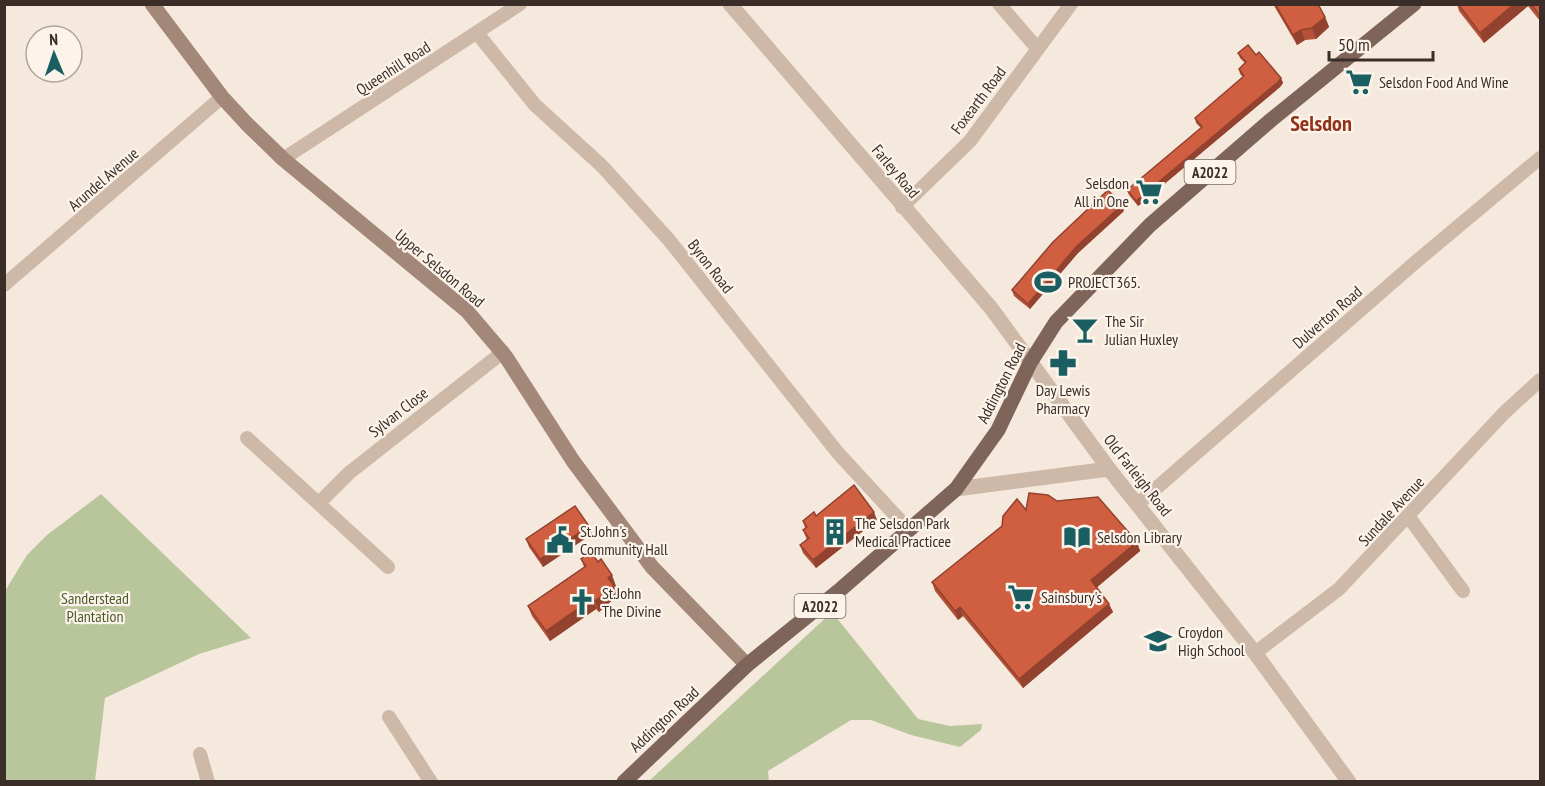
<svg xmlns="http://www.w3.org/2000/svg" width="1545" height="786" viewBox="0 0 1545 786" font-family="'PT Sans Narrow',sans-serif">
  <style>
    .green { fill: #b9c69c }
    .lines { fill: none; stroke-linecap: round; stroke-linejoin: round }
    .minor { stroke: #ceb9a9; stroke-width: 14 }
    .tertiary { stroke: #ceb9a9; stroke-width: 15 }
    .secondary { stroke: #a38779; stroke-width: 15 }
    .primary { stroke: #7e6459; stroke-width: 15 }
    .wall { fill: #b35238 }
    .shaded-wall { fill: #92422e }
    .building { fill: #d05f41; stroke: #92422e; stroke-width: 1.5 }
    .labels { text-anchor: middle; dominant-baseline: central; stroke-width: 4.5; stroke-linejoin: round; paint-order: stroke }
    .shield { fill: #fcf4eb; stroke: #756963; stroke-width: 1.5 }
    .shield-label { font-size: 15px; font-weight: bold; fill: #3b2e29 }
    .street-label { font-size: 16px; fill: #3b2e29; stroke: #fcf4eb }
    .poi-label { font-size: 16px; fill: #3b2e29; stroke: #fcf4eb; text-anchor: start }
    .park-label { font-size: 16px; fill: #4b5c2a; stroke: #fcf4eb }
    .district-label { font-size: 22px; font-weight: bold; fill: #91331b; stroke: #fcf4eb }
  </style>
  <rect width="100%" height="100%" fill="#f5e9de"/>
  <path class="green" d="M101 494 251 638 199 654 105 698 95 781H5V591L27 555 47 535Z
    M832 612 918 719 950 726 982 724 981 730 960 747 911 735 871 720H851L768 771 769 781H649Z"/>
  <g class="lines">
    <path class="minor" d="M999 4 1037 48
      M477 33 535 105 602 166 669 240 838 453 908 529
      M283 159 520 4
      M902 207 970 141 1071 4
      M4 285 222 97
      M247 438 388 567
      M319 503 349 473 503 352
      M1138 504 1418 260 1540 158
      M1408 516 1463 591
      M1255 653 1339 589 1504 413 1540 380
      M389 717 431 782
      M200 754 208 782"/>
    <path class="tertiary" d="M730 4 991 308 1109 469 1255 653 1349 782
      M956 489 1109 469"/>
    <path class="secondary" d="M152 4 222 97 247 124 283 159 467 311 506 357 573 461 652 567 747 665"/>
    <path class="primary" d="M624 782 747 665 841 589 956 489 998 430 1030 363 1056 322 1150 225 1271 120 1414 4"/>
  </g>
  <path class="wall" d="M1273 4H1318L1325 17 1329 27 1316 39 1305 40 1297 45Z
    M1457 4H1540V21L1528 6 1484 43 1459 11Z
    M1238 53 1256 55 1281 78 1283 83 1280 87 1138 206 1129 195 1127 190 1201 128 1196 123 1195 118 1243 77 1240 74 1239 69 1245 63 1240 58Z
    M1124 211 1078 253 1030 309 1014 296 1012 290Z
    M1057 501 1137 542 1140 551 1097 587 1113 612 1023 688 963 616 958 620 935 591 932 582Z
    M816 516 877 520 816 568 803 553 800 545 807 540 803 530 805 528 803 521Z
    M589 526 592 534 543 567 529 547 526 539Z
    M581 559 616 586 614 587 617 596 599 612 596 609 550 641 532 616 528 606 584 567Z"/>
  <path class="shaded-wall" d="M1514 4H1528V6L1484 43 1480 33Z
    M1325 17 1329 27 1316 39 1312 28Z
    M1301 30 1305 40 1297 45 1293 35Z
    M1281 78 1283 83 1280 87 1138 206 1136 201Z
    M1122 205 1124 211 1078 253 1030 309 1028 304 1076 247Z
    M874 512 877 520 816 568 813 560Z
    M589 526 592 534 543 567 540 559Z
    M1137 542 1140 551 1095 589 1091 580Z
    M612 575 616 586 614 587 617 596 599 612 595 601 608 578Z
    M593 598 596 609 550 641 546 631Z
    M1109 604 1113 612 1023 688 1019 679Z
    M960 607 963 616 958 620 955 611Z"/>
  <path class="building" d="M1275 4H1318L1325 17 1312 28 1301 30 1293 35Z
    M1458 4H1514L1480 33Z
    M1531 4H1540V16Z
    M1248 45 1256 55 1259 52 1281 78 1278 82 1136 201 1127 190 1202 127 1195 118 1244 76 1239 69 1246 62 1238 53Z
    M1108 190 1122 205 1076 247 1028 304 1012 290 1053 242Z
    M854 485 874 512 813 560 800 545 809 538 803 530 807 527 803 521 814 512 816 516Z
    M1029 493 1048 495 1057 501 1098 497 1137 542 1091 580 1109 604 1019 679 960 607 955 611 932 582 1002 526 1003 516 1017 499 1026 510Z
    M575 506 589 526 540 559 526 539Z
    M591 552 598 562 601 559 612 575 608 578 614 586 595 601 593 598 546 631 528 606 586 566 581 559Z"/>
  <defs>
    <symbol id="supermarket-bare" viewBox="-9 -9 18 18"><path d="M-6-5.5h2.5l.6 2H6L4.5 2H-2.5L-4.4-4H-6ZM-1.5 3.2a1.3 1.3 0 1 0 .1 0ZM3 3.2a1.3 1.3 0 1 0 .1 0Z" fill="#1a5e61" stroke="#fcf4eb" stroke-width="2.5" paint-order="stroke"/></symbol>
    <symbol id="stadium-bare" viewBox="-9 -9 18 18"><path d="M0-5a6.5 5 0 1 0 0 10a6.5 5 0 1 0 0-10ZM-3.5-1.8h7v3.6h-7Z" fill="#1a5e61" stroke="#fcf4eb" stroke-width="2.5" paint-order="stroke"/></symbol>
    <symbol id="bar-bare" viewBox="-9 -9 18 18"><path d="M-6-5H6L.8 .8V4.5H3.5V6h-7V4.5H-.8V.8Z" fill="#1a5e61" stroke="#fcf4eb" stroke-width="2.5" paint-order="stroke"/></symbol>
    <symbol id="pharmacy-bare" viewBox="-9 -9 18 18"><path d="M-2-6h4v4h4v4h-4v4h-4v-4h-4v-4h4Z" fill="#1a5e61" stroke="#fcf4eb" stroke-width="2.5" paint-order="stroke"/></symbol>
    <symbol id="building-bare" viewBox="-9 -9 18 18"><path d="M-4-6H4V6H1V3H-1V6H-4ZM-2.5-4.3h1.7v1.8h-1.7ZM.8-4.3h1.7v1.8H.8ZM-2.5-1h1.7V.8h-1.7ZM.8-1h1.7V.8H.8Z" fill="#1a5e61" stroke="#fcf4eb" stroke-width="2.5" paint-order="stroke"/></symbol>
    <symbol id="library-bare" viewBox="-9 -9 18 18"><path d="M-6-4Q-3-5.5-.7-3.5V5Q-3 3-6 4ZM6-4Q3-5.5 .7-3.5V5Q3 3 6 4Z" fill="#1a5e61" stroke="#fcf4eb" stroke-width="2.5" paint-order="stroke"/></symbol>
    <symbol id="civic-bare" viewBox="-9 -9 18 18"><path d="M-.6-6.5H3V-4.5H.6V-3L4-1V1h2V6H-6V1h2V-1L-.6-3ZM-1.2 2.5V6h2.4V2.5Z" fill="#1a5e61" stroke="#fcf4eb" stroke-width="2.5" paint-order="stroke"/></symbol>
    <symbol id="church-bare" viewBox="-9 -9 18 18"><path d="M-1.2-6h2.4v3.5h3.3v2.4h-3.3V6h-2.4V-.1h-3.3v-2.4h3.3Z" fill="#1a5e61" stroke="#fcf4eb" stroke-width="2.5" paint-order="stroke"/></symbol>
    <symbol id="school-bare" viewBox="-9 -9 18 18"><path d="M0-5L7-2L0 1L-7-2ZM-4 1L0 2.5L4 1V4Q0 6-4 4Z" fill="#1a5e61" stroke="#fcf4eb" stroke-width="2.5" paint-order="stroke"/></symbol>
  </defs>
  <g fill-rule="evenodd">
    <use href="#supermarket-bare" x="1340" y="63" width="38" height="38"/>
    <use href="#supermarket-bare" x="1130" y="173" width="38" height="38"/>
    <use href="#stadium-bare" x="1029" y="263" width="38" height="38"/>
    <use href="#bar-bare" x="1066" y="311" width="38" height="38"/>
    <use href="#pharmacy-bare" x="1044" y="344" width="38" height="38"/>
    <use href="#building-bare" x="816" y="513" width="38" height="38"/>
    <use href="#library-bare" x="1058" y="518" width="38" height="38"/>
    <use href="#civic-bare" x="541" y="521" width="38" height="38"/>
    <use href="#supermarket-bare" x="1002" y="578" width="38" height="38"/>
    <use href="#church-bare" x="563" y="583" width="38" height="38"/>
    <use href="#school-bare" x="1139" y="622" width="38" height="38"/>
  </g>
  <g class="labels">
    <g class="shield">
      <rect x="1184.5" y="160" width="51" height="24" rx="4.5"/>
      <rect x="794.5" y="594" width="51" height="24" rx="4.5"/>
    </g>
    <g class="shield-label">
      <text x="1210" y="172">A2022</text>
      <text x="820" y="606">A2022</text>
    </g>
    <g class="street-label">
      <text transform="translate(393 68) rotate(-33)">Queenhill Road</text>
      <text transform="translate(978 100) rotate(-53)">Foxearth Road</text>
      <text transform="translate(896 171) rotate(50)">Farley Road</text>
      <text transform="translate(103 179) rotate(-41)">Arundel Avenue</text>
      <text transform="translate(711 266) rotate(52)">Byron Road</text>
      <text transform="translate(440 268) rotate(40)">Upper Selsdon Road</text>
      <text transform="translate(1327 317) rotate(-41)">Dulverton Road</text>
      <text transform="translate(1001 383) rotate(-63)">Addington Road</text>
      <text transform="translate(398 412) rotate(-38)">Sylvan Close</text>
      <text transform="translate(1138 475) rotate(52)">Old Farleigh Road</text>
      <text transform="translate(1391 511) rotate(-47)">Sundale Avenue</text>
      <text transform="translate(664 719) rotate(-43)">Addington Road</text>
    </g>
    <g class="poi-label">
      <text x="1379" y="82">Selsdon Food And Wine</text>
      <text x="1129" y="183" text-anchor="end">Selsdon<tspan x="1129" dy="18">All in One</tspan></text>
      <text x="1068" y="282">PROJECT365.</text>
      <text x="1105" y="321">The Sir<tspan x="1105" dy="18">Julian Huxley</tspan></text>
      <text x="1063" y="390" text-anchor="middle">Day Lewis<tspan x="1063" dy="18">Pharmacy</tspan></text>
      <text x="855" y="523">The Selsdon Park<tspan x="855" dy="18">Medical Practicee</tspan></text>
      <text x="580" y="531">St.John's<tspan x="580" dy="18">Community Hall</tspan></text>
      <text x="1097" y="537">Selsdon Library</text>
      <text x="602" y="593">St.John<tspan x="602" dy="18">The Divine</tspan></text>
      <text x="1041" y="597">Sainsbury's</text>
      <text x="1178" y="632">Croydon<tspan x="1178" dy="18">High School</tspan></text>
    </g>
    <g class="park-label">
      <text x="95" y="598">Sanderstead<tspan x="95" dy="18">Plantation</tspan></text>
    </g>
    <g class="district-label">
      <text x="1321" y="123">Selsdon</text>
    </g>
  </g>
  <rect width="1545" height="786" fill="none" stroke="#3b2e29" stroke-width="12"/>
  <g transform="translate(54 54) rotate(358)"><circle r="28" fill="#fcf4eb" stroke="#afa59d" stroke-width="1.5"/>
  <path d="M0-4.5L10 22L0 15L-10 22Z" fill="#1a5e61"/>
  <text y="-9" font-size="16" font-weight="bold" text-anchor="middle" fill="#3b2e29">N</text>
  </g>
  <path d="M1329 51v9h104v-9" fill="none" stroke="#3b2e29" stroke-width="3"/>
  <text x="1338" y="51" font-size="18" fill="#3b2e29" stroke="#fcf4eb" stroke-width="4.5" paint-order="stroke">50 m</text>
</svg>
